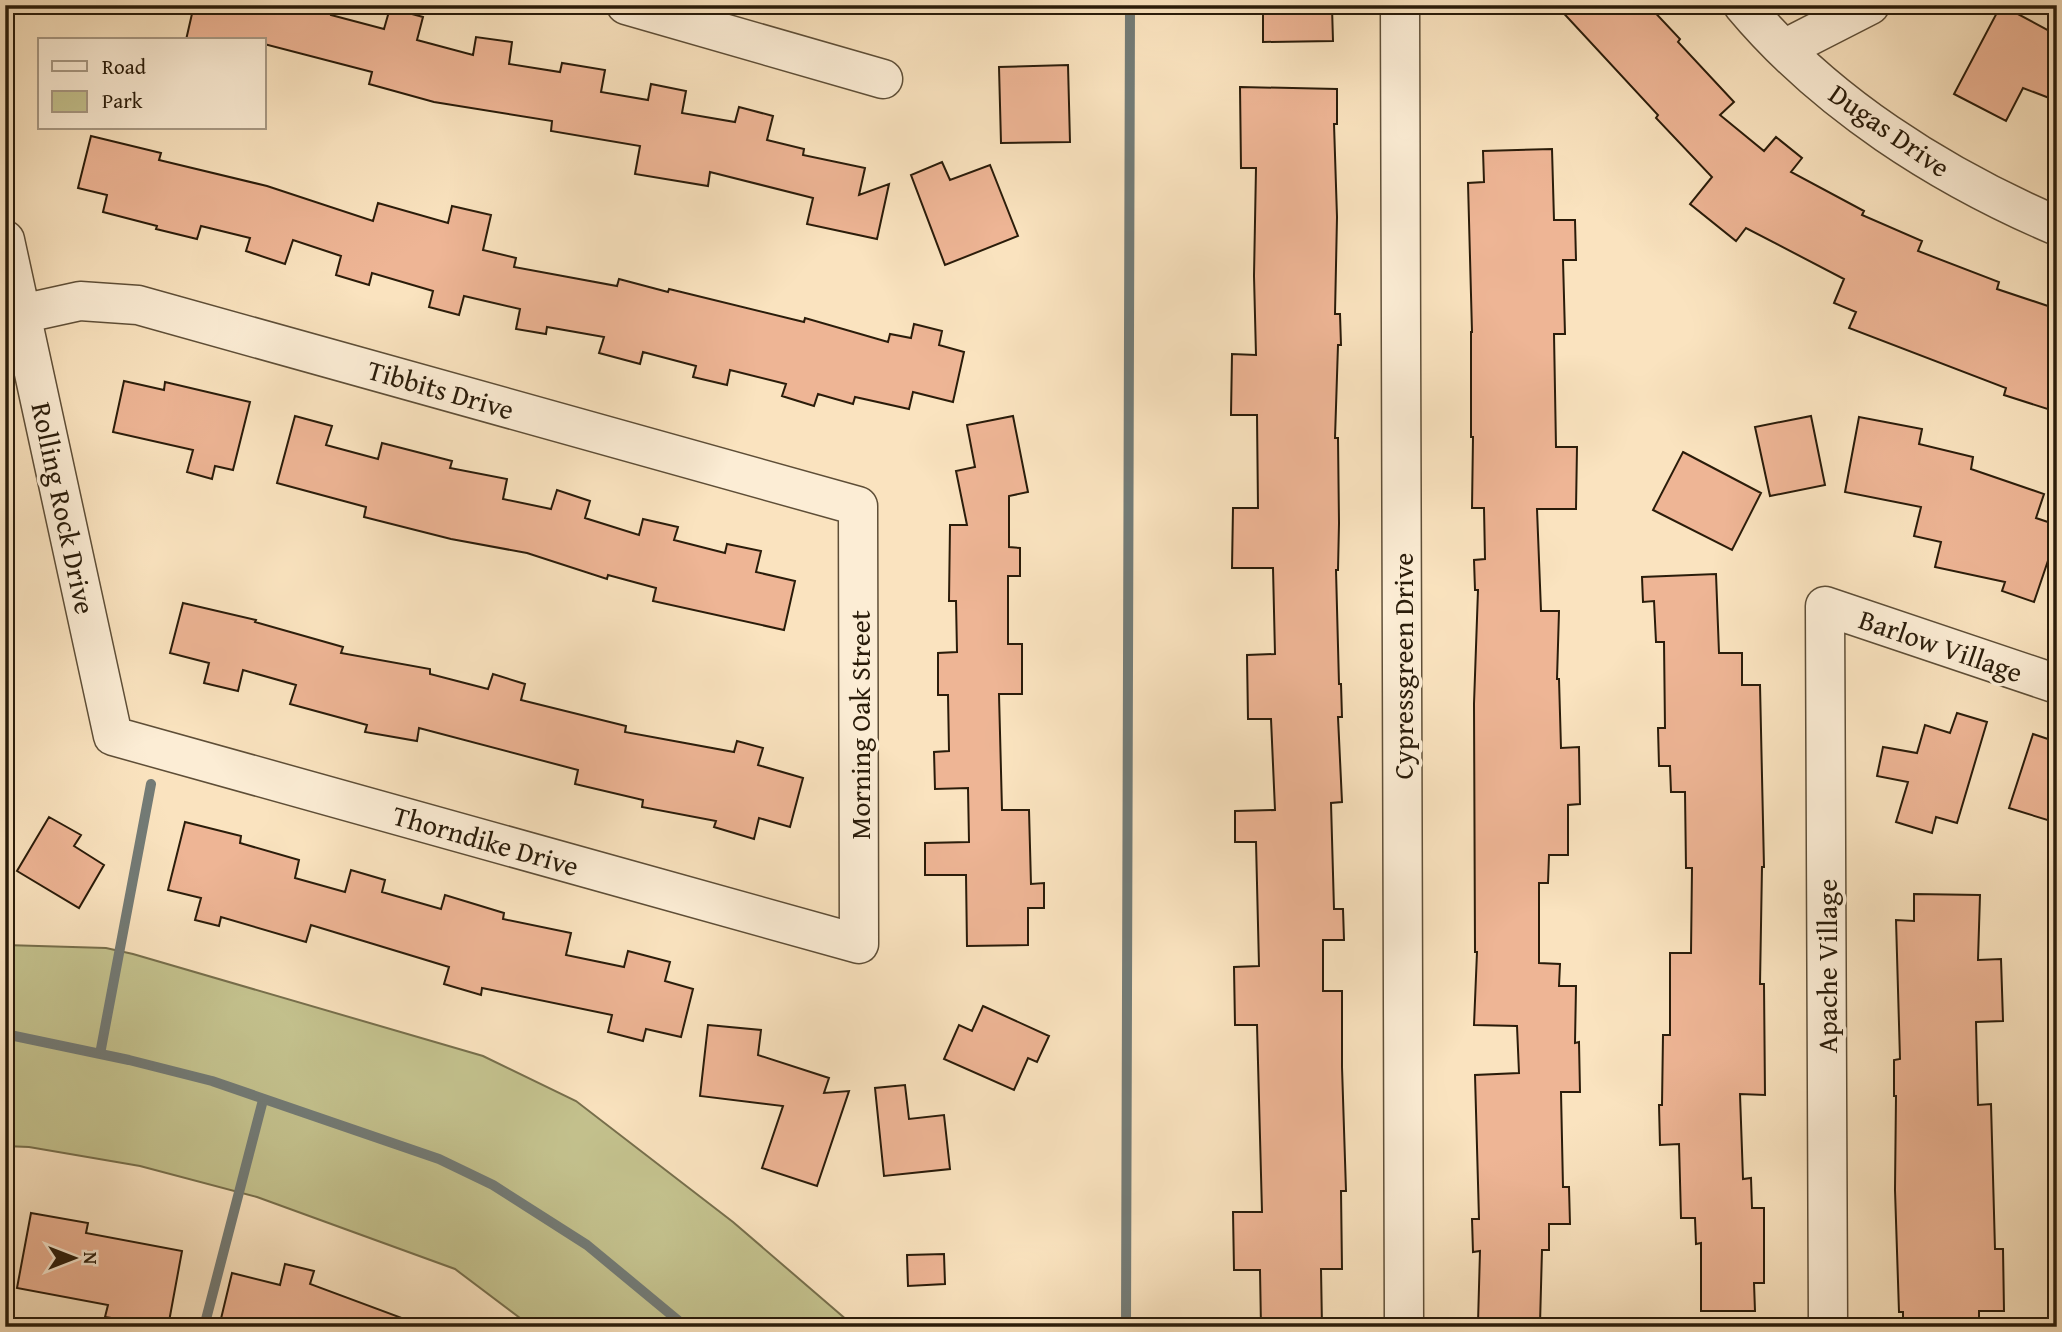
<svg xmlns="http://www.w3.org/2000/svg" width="2062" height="1332" viewBox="0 0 2062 1332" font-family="'Gentium Book Plus',serif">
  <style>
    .green { fill: #c4c28e; stroke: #776f4c; stroke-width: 2 }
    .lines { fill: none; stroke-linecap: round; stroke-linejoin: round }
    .stream { stroke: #737b76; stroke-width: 10 }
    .building { fill: #eeb595; stroke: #2a1c0a; stroke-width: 2 }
    .minor-casing { stroke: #5e4e37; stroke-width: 41 }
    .minor { stroke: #fcedd5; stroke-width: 38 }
    .labels { text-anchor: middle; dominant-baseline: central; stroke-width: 7; stroke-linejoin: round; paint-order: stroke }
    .street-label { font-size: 28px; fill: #2a1c0a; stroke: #fcedd5 }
  </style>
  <rect width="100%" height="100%" fill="#fae3bf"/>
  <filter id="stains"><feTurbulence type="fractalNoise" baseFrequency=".00286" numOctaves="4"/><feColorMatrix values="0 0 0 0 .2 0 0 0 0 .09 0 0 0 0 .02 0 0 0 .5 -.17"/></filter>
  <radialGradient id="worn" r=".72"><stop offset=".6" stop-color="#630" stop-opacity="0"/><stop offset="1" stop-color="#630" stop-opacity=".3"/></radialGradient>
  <path class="green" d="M5 945 106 948 133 954 483 1056 576 1101 733 1222 855 1327H532L455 1269 257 1197 140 1166 29 1147 5 1146Z"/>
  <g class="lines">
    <path class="stream" d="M5 1034 129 1060 212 1081 439 1159 493 1185 587 1245 686 1327
      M100 1054 151 784
      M204 1327 263 1100
      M1126 1327 1130 5"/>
  </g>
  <path class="building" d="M194 5H333L331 15 384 29 390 8 423 17 417 40 473 55 476 37 512 42 509 64 560 72 562 63 605 70 601 92 648 100 651 84 686 91 682 113 735 122 739 107 773 116 767 140 804 149 803 155 865 168 859 195 889 184 877 239 807 224 813 198 710 172 708 186 635 174 640 146 551 131 552 121 434 102 369 84 372 72 264 44V40H186Z
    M1263 5H1321V7H1332L1333 41 1263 42Z
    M1556 5H1648L1680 39 1678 42 1734 102 1720 115 1764 151 1776 137 1802 158 1791 172 1864 211 1862 215 1922 241 1918 251 1999 282 1997 289 2057 309V412L2004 395 2006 388 1849 328 1856 312 1834 303 1844 279 1746 228 1736 241 1690 204 1712 177 1656 118 1658 115Z
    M2001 5 2057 35V101L2023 88 2006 121 1954 94Z
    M1068 65 1070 142 1001 143 999 67Z
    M1240 87 1337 89V124H1334L1337 217 1335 314H1340L1341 345H1338L1335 438H1338L1339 523 1338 570H1336L1339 684H1341L1342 717H1338L1342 802 1331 803 1334 909H1343L1344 940H1323V991H1342V1067L1346 1191H1341L1342 1269H1321L1322 1327H1261L1260 1270H1234L1233 1212H1262L1257 1025H1235L1234 967 1259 966 1256 842H1235V811L1275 810 1271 719H1248L1247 655 1275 654 1273 568H1232L1233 508H1258L1257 415H1231L1232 354 1256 355 1254 276 1256 168H1241Z
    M91 136 161 153 159 160 267 186 373 221 378 203 448 223 452 206 491 215 483 250 516 258 514 267 617 286 619 279 668 292 669 289 804 322 805 318 888 342 890 334 911 338 914 324 942 331 939 345 964 352 953 402 913 392 909 409 855 397 853 404 818 394 814 406 782 396 786 384 730 370 727 385 693 377 696 366 643 352 640 364 599 353 604 337 547 327 546 334 516 329 520 309 464 296 459 315 429 307 433 291 372 273 369 285 336 275 341 256 293 240 285 264 246 251 250 238 201 226 197 239 156 229 157 226 103 212 107 195 78 188Z
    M1552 149 1554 220H1575L1576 260H1563L1565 334H1554L1556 447H1577L1576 509H1537L1541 611H1559L1557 679H1559L1561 748 1579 747 1580 804 1568 805V855H1549L1548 883H1539V963L1560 964 1559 986H1576L1575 1043 1579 1042 1580 1092H1561L1563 1187H1569L1570 1224H1549V1250H1542L1540 1324 1478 1323 1480 1251 1473 1252 1472 1219H1479L1475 1075 1519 1073 1517 1026 1474 1025 1477 952H1475L1474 704 1478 590H1475L1474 560 1485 559 1484 508H1472L1473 437H1471V332H1472L1468 183 1484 182 1483 151Z
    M942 162 950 180 990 165 1018 236 945 265 911 175Z
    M124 381 164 390 165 382 250 402 233 470 215 466 212 479 187 472 193 450 113 432Z
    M295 416 332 426 326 445 378 459 382 443 452 461 450 468 507 479 503 499 551 509 557 490 590 501 585 518 639 535 643 519 678 527 674 540 725 553 727 544 761 551 756 572 795 581 784 630 653 601 656 588 608 575 607 579 527 553 451 539 364 517 366 507 277 483Z
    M1013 416 1028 492 1009 496V547L1020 548V576H1008V644H1022V694H999L1002 810H1029L1031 884 1044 883V908H1028V945L967 946 966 875H925V843L969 842 968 788 935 789 934 752 949 751 948 695H938V653L957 652 956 601H949L950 525H967L956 471 975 467 967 425Z
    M1811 416 1825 485 1770 496 1755 427Z
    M1859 417 1922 429 1919 444 1973 457 1971 469 2044 494 2036 518 2057 525V534L2034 602 2002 591 2005 582 1935 567 1941 542 1914 536 1921 507 1845 492Z
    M1683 452 1761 493 1732 550 1653 510Z
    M1716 574 1719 653H1742V685H1760L1764 867H1762L1760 984H1764L1765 1095 1740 1094 1743 1179 1751 1178 1752 1208H1764V1283H1754L1755 1311H1701V1243L1696 1244 1695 1218H1681L1679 1144 1660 1145 1659 1105H1662L1663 1035H1670V953H1691L1692 868H1686L1685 792H1671L1670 766H1659L1658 728H1665L1664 642H1656L1654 601 1643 602 1642 577Z
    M183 603 256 620 255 622 343 647 341 653 430 669V674L488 689 493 674 525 684 521 700 626 726 625 732 734 752 737 741 763 748 758 765 803 778 790 827 759 818 754 839 714 827 716 821 642 807 643 800 575 784 578 770 419 728 417 741 365 732 367 725 290 704 296 685 243 670 238 691 204 683 209 663 170 653Z
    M1957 713 1987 722 1957 823 1936 817 1932 833 1896 822 1908 782 1877 776 1883 747 1917 753 1925 725 1950 733Z
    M2033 734 2057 742V823L2009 808Z
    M49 817 81 835 74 846 104 865 79 908 17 871Z
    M185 822 241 836 240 843 299 860 295 878 345 892 351 870 385 880 382 892 441 909 445 895 504 913 503 919 571 933 566 955 624 967 628 951 670 962 665 981 693 989 681 1037 646 1029 643 1041 608 1032 612 1015 482 988 481 995 444 984 449 967 311 925 306 942 221 917 219 926 195 920 201 898 168 890Z
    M1914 894 1980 895 1978 960 2001 959 2003 1021 1976 1022 1978 1105 1991 1104 1995 1249H2003L2004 1311H1979V1327H1903V1312H1899L1895 1190 1896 1096H1894V1060L1900 1059 1896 920 1914 921Z
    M983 1006 1049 1036 1037 1062 1028 1058 1014 1090 944 1059 959 1025 972 1031Z
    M708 1025 761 1030 758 1055 829 1078 824 1093 849 1091 817 1186 762 1168 783 1106 700 1096Z
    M905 1085 909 1119 944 1115 950 1169 884 1176 875 1088Z
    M31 1213 88 1223 86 1233 182 1251 168 1327 105 1317 108 1305 17 1288Z
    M944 1254 945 1284 908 1286 907 1255Z
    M285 1264 314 1271 310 1284 418 1324 417 1327H219L232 1273 280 1285Z"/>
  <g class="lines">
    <defs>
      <path id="minor" d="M626 5 883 79
        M1400 5 1404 1327
        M1743 5C1825 103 1940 176 2057 226
        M1784 49 1870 5
        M5 240 113 736 859 944 858 506 138 305 80 301 21 314
        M1828 1327 1825 606 2057 684"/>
    </defs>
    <use href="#minor" class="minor-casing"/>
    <use href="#minor" class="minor"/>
  </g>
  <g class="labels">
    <g class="street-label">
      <text transform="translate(1890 130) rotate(35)">Dugas Drive</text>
      <text transform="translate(441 389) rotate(16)">Tibbits Drive</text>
      <text transform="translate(64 508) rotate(78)">Rolling Rock Drive</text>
      <text transform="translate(1941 645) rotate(19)">Barlow Village</text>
      <text transform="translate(1402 666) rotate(-90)">Cypressgreen Drive</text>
      <text transform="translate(859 725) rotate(-90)">Morning Oak Street</text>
      <text transform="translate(486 840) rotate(16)">Thorndike Drive</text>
      <text transform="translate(1826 966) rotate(-90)">Apache Village</text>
    </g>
  </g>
  <rect width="2062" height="1332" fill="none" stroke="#fae3bf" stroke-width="28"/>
  <rect x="7" y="7" width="2048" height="1318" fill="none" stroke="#2a1c0a" stroke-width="3.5"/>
  <rect x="14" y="14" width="2034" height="1304" fill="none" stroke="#2a1c0a" stroke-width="2"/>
  <rect x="38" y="38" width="228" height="91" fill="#fcedd5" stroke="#a89984" stroke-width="2"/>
  <rect x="52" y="61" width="35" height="10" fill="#fcedd5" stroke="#a89984" stroke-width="2"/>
  <text x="102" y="74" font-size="21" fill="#2a1c0a">Road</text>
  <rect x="52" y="91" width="35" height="21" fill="#c4c28e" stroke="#a89984" stroke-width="2"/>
  <text x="102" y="108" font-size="21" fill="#2a1c0a">Park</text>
  <g transform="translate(74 1258) rotate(90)" stroke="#fcedd5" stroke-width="5" paint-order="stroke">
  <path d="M0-5L12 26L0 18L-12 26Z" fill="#2a1c0a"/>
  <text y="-10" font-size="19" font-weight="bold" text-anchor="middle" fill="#2a1c0a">N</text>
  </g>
  <rect width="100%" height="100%" filter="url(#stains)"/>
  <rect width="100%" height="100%" fill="url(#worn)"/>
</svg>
